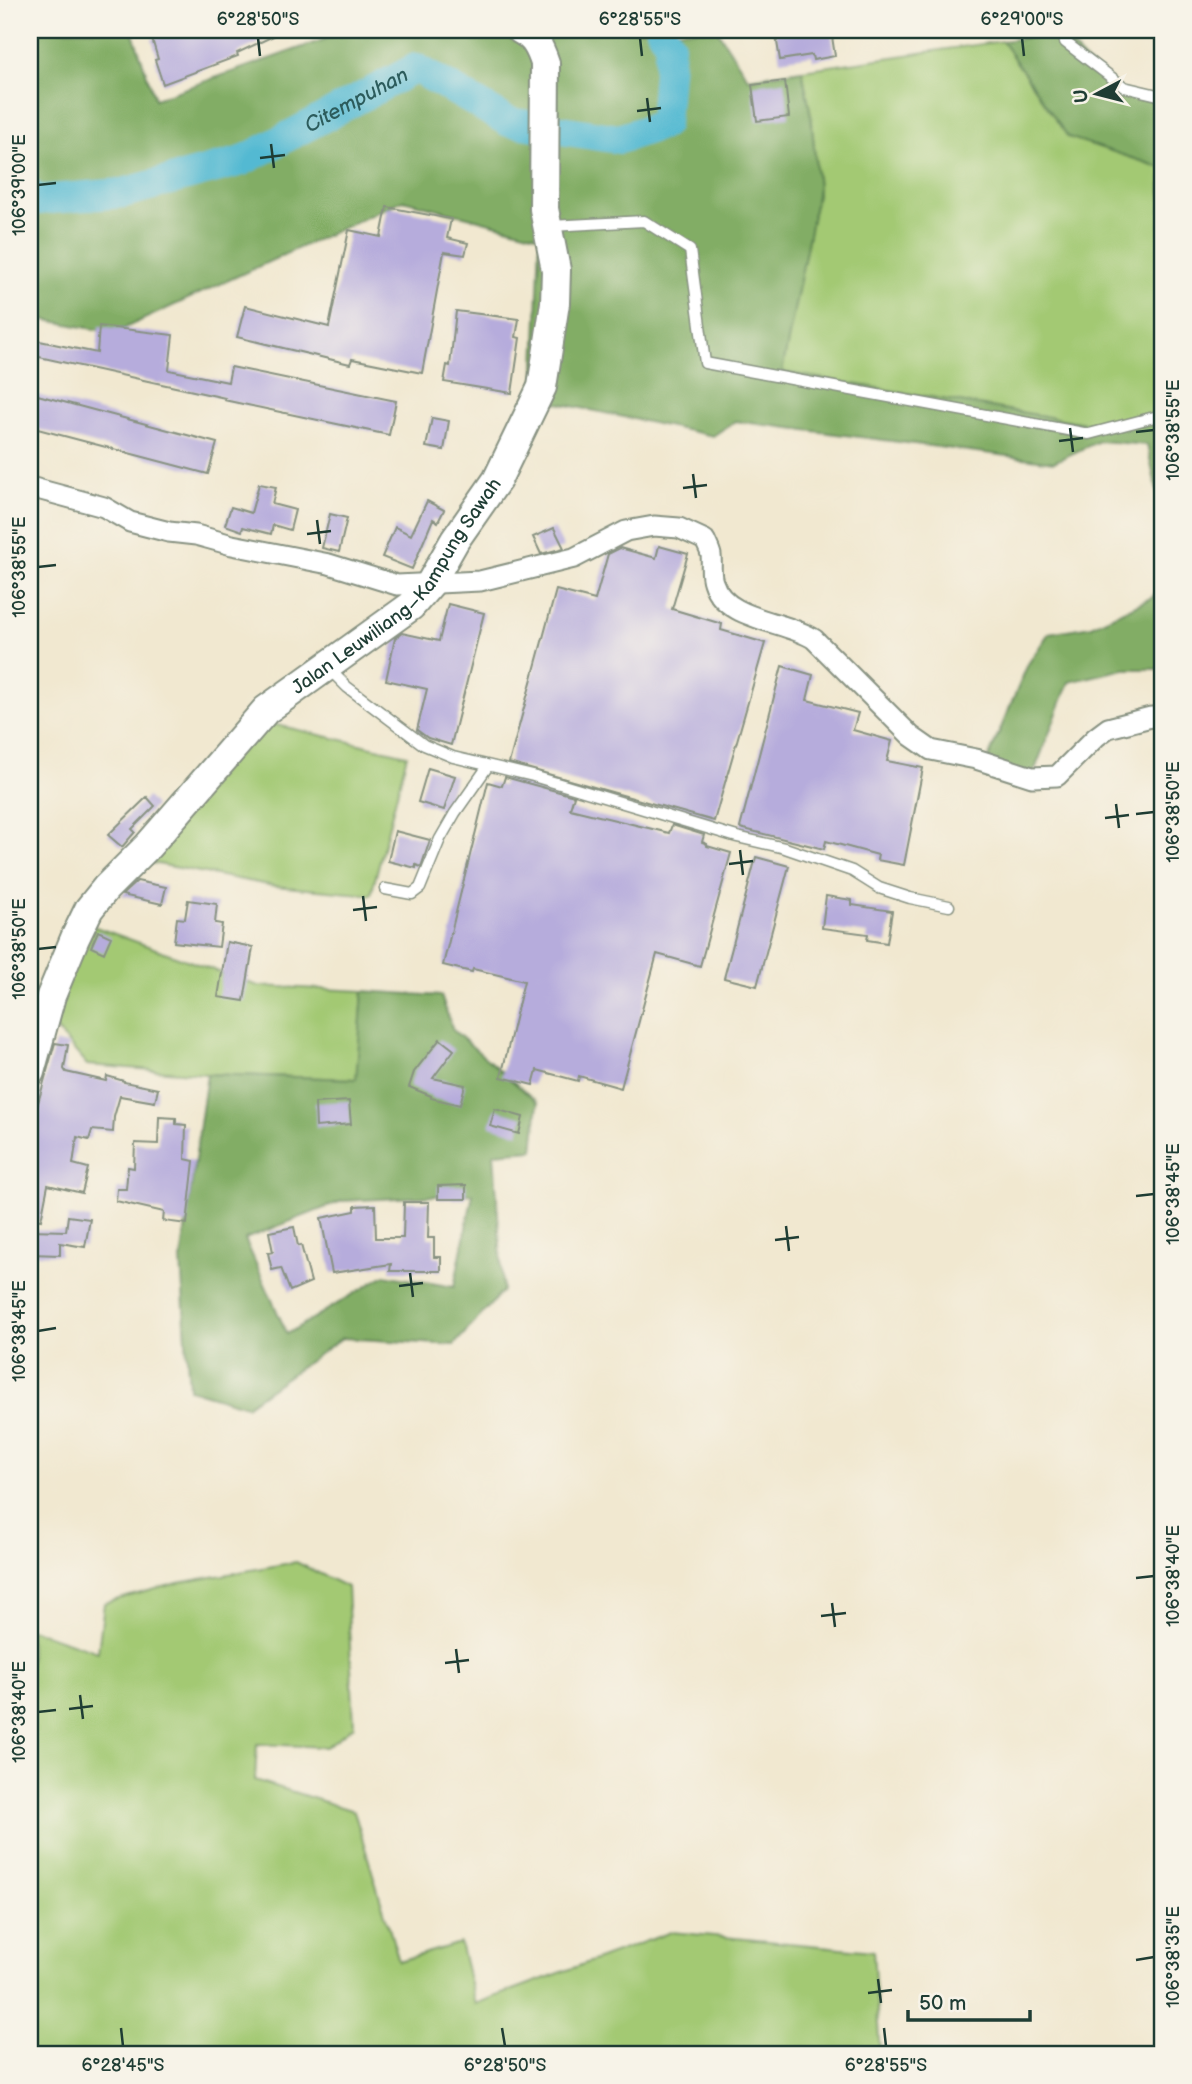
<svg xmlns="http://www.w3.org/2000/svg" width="1192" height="2084" viewBox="0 0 1192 2084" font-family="'Balsamiq Sans',sans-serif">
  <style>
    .green { fill: #a3c973; stroke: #618354; stroke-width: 2 }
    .forest { fill: #82ad65; stroke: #50754c; stroke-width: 2; fill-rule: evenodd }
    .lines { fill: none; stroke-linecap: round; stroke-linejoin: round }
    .river { stroke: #53b9d2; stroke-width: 30 }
    .building { fill: #b6acdc }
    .lane-casing { stroke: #889282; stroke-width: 13 }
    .street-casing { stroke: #889282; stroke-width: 23 }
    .secondary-casing { stroke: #889282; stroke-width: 32 }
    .lane { stroke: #fff; stroke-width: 10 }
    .street { stroke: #fff; stroke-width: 19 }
    .secondary { stroke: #fff; stroke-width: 28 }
    .ticks { fill: none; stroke: #1f3d34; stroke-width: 2.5 }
    .labels { text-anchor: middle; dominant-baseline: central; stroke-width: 5; stroke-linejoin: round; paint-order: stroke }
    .street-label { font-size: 19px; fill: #1f3d34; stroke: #f7f3e8 }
    .water-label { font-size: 21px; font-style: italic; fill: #2c5c5c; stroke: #f7f3e8 }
    .neatline { fill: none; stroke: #1f3d34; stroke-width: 2.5 }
    .ticks-label { font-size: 18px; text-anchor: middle; fill: #1f3d34 }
  </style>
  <rect width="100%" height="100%" fill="#f7f3e8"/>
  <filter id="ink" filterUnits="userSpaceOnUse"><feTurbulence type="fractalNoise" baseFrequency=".0143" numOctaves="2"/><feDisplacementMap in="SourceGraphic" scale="14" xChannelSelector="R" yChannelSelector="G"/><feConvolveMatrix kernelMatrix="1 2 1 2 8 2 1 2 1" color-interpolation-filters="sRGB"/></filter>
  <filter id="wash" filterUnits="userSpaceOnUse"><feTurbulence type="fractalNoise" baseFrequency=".00686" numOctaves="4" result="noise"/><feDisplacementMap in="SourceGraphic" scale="28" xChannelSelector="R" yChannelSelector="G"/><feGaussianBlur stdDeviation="1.57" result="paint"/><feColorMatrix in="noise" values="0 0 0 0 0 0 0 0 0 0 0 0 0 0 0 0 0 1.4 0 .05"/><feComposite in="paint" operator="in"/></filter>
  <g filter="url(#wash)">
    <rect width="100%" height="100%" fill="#f1e8d0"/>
    <path class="green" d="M1002 41 1068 137 1162 167 1156 420 1096 425 781 372 818 189 811 115 802 70Z
      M255 720 407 755 371 895 274 886 126 858Z
      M79 921 258 986 363 991 357 1079 207 1074 87 1065 44 1015Z
      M296 1562 347 1587 354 1726 326 1747 257 1744 255 1780 354 1811 399 1961 460 1943 475 2004 671 1932 873 1951 880 2054H30V1629L98 1652 104 1603 178 1583Z"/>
    <path class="forest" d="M30 30H132L155 99 351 30H717L748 78 802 70 811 115 818 189 782 372 1096 425 1155 420 1162 168 1068 137 1002 41 1059 33 1116 92 1162 103V514L1147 445 1099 441 1054 462 735 421 713 436 534 398 540 236 403 200 114 333 30 317Z
      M1162 579V669H1124L1069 682 1029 785 984 768 1028 664 1049 633 1091 626 1153 597Z
      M363 991 441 996 453 1030 538 1103 533 1150 494 1153 503 1291 454 1345 342 1338 246 1406 189 1389 181 1260 207 1074 356 1079ZM473 1194 454 1287 385 1275 287 1334 245 1239 342 1201Z"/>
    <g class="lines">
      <path class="river" id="s1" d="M30 194 38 200 123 193 242 161 416 68 509 122 619 139 664 124 670 45 661 30"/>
    </g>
    <g id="blocks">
      <path class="building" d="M180 30H286L237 53 238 56 163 84 155 60 158 59 152 39Z
        M775 30H831L835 56 813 60 812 55 780 60Z
        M785 81 789 117 757 121 752 85Z
        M387 207 451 219 447 238 468 243 465 255 444 252 422 373 352 359 350 364 237 337 245 306 329 327 349 230 381 237Z
        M456 311 519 319 516 337 520 338 512 393 444 382 447 365 450 366Z
        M99 326 173 335 169 370 228 382 231 367 396 401 389 435 224 400 225 398 30 355V339L97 353Z
        M30 393 217 443 208 474 30 427Z
        M432 418 449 421 444 450 426 447Z
        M259 484 276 487 272 504 295 510 290 530 273 525 271 534 243 527 242 531 225 525 231 507 251 513Z
        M427 501 444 510 438 522 433 519 412 569 382 557 395 527 411 535Z
        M330 514 347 518 339 552 322 548Z
        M554 528 564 548 541 554 533 537Z
        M659 546 688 554 672 609 722 624 721 630 765 643 714 821 509 763 556 590 595 600 608 554 620 548 656 558Z
        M448 604 484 613 451 745 428 738 417 730 427 689 386 680 395 638 402 633 439 641Z
        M782 666 813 675 807 700 858 713 853 730 892 741 887 761 923 768 904 865 877 860 878 855 826 841 824 849 740 828Z
        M428 768 455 776 444 810 418 802Z
        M505 777 574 796 570 809 669 833 672 825 704 835 702 842 707 844V846L731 853 700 966 657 954 621 1088 579 1076 578 1081 537 1070 533 1085 501 1077 524 981 473 969 472 972 443 965 488 782 502 786Z
        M147 797 155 806 132 829 135 832 122 847 108 835Z
        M395 831 430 840 421 867 416 865V868L388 861Z
        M756 857 789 866 757 986 724 978Z
        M137 881 166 887 162 904 122 895Z
        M826 896 852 900V905L892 911 887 943 867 940 868 934 822 928Z
        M188 900 217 904 215 923 222 924 219 947 174 942 177 918 185 919Z
        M98 931 111 937 104 953 91 947Z
        M227 942 253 947 244 1001 218 997Z
        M440 1039 454 1050 433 1078 465 1085 460 1105 431 1098V1096L409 1087 414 1072Z
        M55 1043 68 1045 64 1069 66 1072 106 1081 107 1076 124 1081V1082L158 1089 155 1102 120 1096 114 1117 113 1132 92 1130 89 1140 77 1137 73 1164 88 1168 82 1193 48 1185 41 1220 30 1218V1184L34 1154H30V1131Z
        M349 1101 351 1124 316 1127 315 1103Z
        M495 1109 523 1117 519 1134 490 1126Z
        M159 1117 176 1118V1124L186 1125 185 1159 194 1161 187 1224 163 1221 164 1212 116 1201 117 1189H126L128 1167 134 1168 135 1143 158 1144Z
        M466 1185V1199H438V1186Z
        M404 1202H429L428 1238H434V1257H441V1271H390L391 1264 332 1273 321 1218 355 1211V1206L375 1205 376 1238H403Z
        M68 1216 90 1219 85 1247 60 1243V1255L31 1254 30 1230 66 1231Z
        M294 1227 298 1246 301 1245 311 1282 290 1291 281 1268 272 1270 268 1253 273 1252 269 1232Z"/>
    </g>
  </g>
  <g filter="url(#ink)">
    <use href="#blocks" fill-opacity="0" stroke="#889282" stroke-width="2"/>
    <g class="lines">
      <defs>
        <path id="lane" d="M1063 30 1065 42 1124 87 1162 96
          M551 226 644 221 690 250 705 363 1089 434 1162 415
          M328 668 347 687 424 745 453 757 533 776 737 837 785 848 852 871 879 888 910 898 949 906
          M385 889 412 894 420 888 440 839 455 813 488 766"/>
        <path id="street" d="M30 487 104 507 130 522 169 532 196 535 232 545 329 564 397 585 480 581 574 558 626 531 654 526 679 528 705 540C707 545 710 550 711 555 712 564 710 574 713 582 725 621 785 620 814 639L911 736 931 750 976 759 1032 777 1057 776 1096 737 1108 728 1151 717H1162"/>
        <g id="secondary">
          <path id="s2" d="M30 1072 51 996 75 938 89 909 106 888 148 846 266 710 411 606 430 584 455 540 497 480 542 387 555 303 556 270 544 209 545 63C540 48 535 37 521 30"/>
        </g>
      </defs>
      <use href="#lane" class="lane-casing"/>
      <use href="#street" class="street-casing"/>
      <use href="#secondary" class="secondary-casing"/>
      <use href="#lane" class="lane"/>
      <use href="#street" class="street"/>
      <use href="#secondary" class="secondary"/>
    </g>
  </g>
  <path class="ticks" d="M258 38 260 56M640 38 642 56M1022 38 1024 56M647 98 650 122M637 111 661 108M271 144 274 168M260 158 285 155M38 185 56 183M1070 428 1073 452M1136 432 1154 430M1059 441 1083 438M693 474 696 498M683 488 707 485M317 520 320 544M307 534 331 531M38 567 56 565M1116 804 1119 828M1136 814 1154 812M1105 818 1129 815M740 850 743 875M729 864 753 861M363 896 366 921M353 910 377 907M38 949 56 947M1136 1196 1154 1194M786 1226 789 1251M775 1240 799 1237M410 1273 413 1297M399 1286 423 1283M38 1331 56 1328M1136 1578 1154 1576M832 1603 835 1627M821 1616 846 1613M456 1649 459 1673M445 1663 469 1660M80 1695 83 1719M69 1709 93 1706M38 1712 56 1710M1136 1960 1154 1957M878 1979 881 2003M868 1993 892 1990M121 2028 123 2046M502 2028 505 2046M884 2028 886 2046"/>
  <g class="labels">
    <g class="street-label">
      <text stroke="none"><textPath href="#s2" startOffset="623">Jalan Leuwiliang–Kampung Sawah</textPath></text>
    </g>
    <g class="water-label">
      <text stroke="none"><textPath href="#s1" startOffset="348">Citempuhan</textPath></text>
    </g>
  </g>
  <rect width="1192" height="2084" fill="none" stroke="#f7f3e8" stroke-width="77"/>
  <g transform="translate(1097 94) rotate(263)" stroke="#f7f3e8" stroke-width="5" paint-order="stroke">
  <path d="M0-5L12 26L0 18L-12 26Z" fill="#1f3d34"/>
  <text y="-10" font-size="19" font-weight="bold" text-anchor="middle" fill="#1f3d34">U</text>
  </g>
  <path d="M908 2010v10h122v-10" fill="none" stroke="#1f3d34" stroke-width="3.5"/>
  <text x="919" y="2010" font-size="21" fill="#1f3d34" stroke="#f7f3e8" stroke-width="5" paint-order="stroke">50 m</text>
  <rect x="38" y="38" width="1116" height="2008" class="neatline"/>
  <g class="ticks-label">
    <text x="258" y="25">6°28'50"S</text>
    <text x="640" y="25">6°28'55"S</text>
    <text x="1022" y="25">6°29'00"S</text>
    <text transform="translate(19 185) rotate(-90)" y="6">106°39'00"E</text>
    <text transform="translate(1173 430) rotate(-90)" y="6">106°38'55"E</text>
    <text transform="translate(19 567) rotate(-90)" y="6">106°38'55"E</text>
    <text transform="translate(1173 812) rotate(-90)" y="6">106°38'50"E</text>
    <text transform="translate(19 949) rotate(-90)" y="6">106°38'50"E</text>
    <text transform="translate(1173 1194) rotate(-90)" y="6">106°38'45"E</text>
    <text transform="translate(19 1331) rotate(-90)" y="6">106°38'45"E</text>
    <text transform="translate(1173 1576) rotate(-90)" y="6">106°38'40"E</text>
    <text transform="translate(19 1712) rotate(-90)" y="6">106°38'40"E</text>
    <text transform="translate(1173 1957) rotate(-90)" y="6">106°38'35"E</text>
    <text x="123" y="2071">6°28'45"S</text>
    <text x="505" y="2071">6°28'50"S</text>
    <text x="886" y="2071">6°28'55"S</text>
  </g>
</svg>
